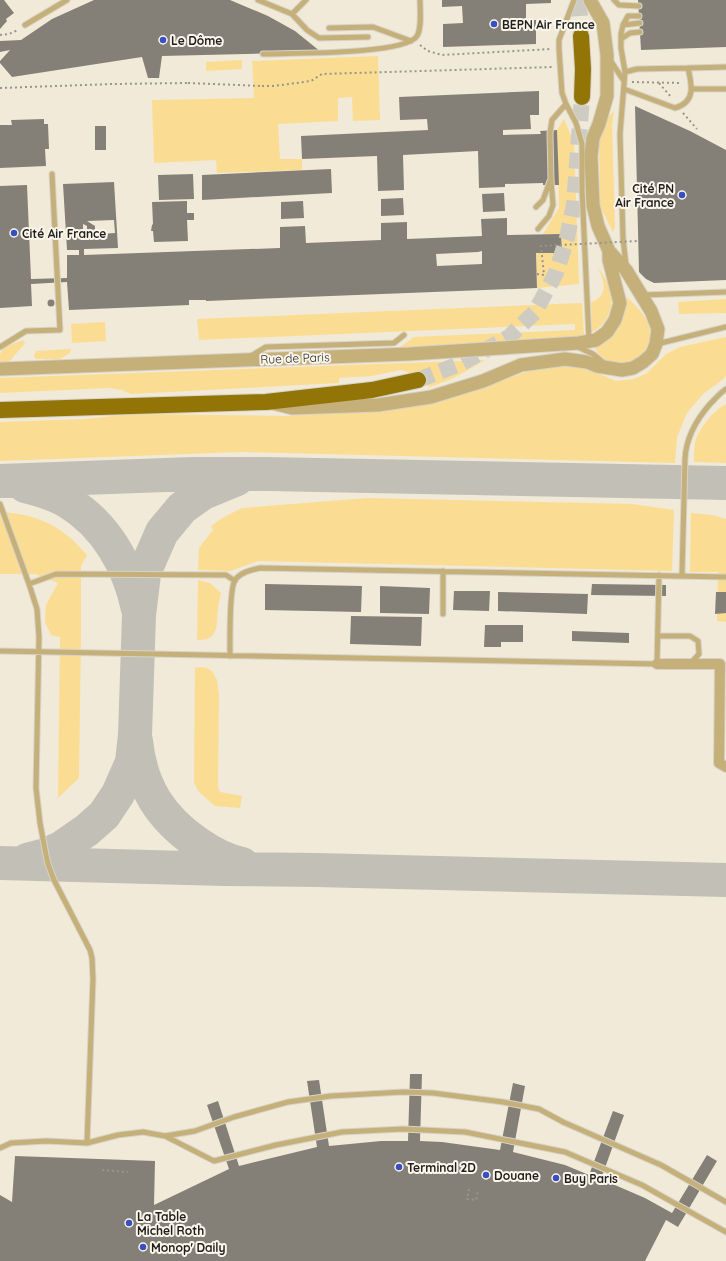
<svg xmlns="http://www.w3.org/2000/svg" width="726" height="1261" viewBox="0 0 726 1261" font-family="Quicksand,sans-serif">
  <style>
    .built { fill: #f1ead8 }
    .green { fill: #fadd93 }
    .lines { fill: none; stroke-linecap: round; stroke-linejoin: round }
    .taxiway { stroke: #c2bfb6; stroke-width: 34 }
    .building { fill: #848077; fill-rule: evenodd }
    .primary-tunnel { stroke: #cecbc2; stroke-width: 16; stroke-dasharray: 16 8; stroke-linecap: butt }
    .service-casing { stroke: #d7d3ca; stroke-width: 7 }
    .minor-casing { stroke: #d7d3ca; stroke-width: 12 }
    .tertiary-casing { stroke: #d7d3ca; stroke-width: 15 }
    .primary-casing { stroke: #d7d3ca; stroke-width: 18 }
    .path { stroke: #98958e; stroke-width: 2; stroke-dasharray: 2 3; stroke-linecap: butt }
    .service { stroke: #c5b079; stroke-width: 5 }
    .minor { stroke: #c5b079; stroke-width: 10 }
    .tertiary { stroke: #c5b079; stroke-width: 13 }
    .primary { stroke: #937406; stroke-width: 16 }
    .path-bridge { stroke: #98958e; stroke-width: 2; stroke-dasharray: 2 3; stroke-linecap: butt }
    .poi-dot { fill: #384fc1; stroke: #faf6ec; stroke-width: 1.5 }
    .labels { text-anchor: middle; dominant-baseline: central; stroke-width: 4; stroke-linejoin: round; paint-order: stroke }
    .poi-label { font-size: 12px; font-weight: bold; fill: #1f1e1a; stroke: #faf6ec; text-anchor: start }
    .street-label { font-size: 12px; fill: #1f1e1a; stroke: #faf6ec }
  </style>
  <rect width="100%" height="100%" fill="#faf6ec"/>
  <path class="built" d="M0 0H726V1261H0Z"/>
  <path class="green" d="M378 56 380 120 353 121 352 97 338 98V121L278 124 280 159H302V170L217 173 216 160 154 163 152 100 254 98 252 61Z
    M242 60V69L206 71V62Z
    M614 111 612 125 615 227 613 232 600 206 599 140 607 118Z
    M564 119 574 143 579 284 537 288 536 253 562 252 561 234H543L559 208 557 130Z
    M597 266C602 273 607 280 610 288 616 304 607 325 592 332L591 302C610 295 604 280 597 266Z
    M627 297C636 306 648 317 650 330 655 354 632 368 610 362 603 360 598 353 594 347 617 335 624 322 627 297Z
    M726 299V313L679 314 678 302Z
    M582 303 584 335 577 337 441 345 397 349 414 337 575 330V324L199 340 197 319Z
    M105 322 106 341 72 343 71 324Z
    M726 337V376L721 381 704 393 687 413 677 437 675 463 241 452 0 461V422L85 419 132 414 285 416 389 410 443 401 532 370 560 364 581 366 616 381 634 379 647 373 666 354 680 347Z
    M23 340 25 343 9 362 0 363V354L4 347Z
    M71 349 70 353 60 359H36L34 356 36 351Z
    M485 360 454 378 430 387 406 371 400 370 372 376 339 378V383L131 394 122 390 109 388 0 393V378Z
    M726 404V463L694 462C694 456 694 449 695 443 698 429 714 410 726 404Z
    M368 498 632 504 674 510 672 571 258 561 230 571 198 570 199 548 213 530 211 526 224 517 242 508Z
    M0 512C24 513 50 520 69 537 76 542 81 549 87 555L81 566V637L79 778 58 798 60 637 51 635 45 622 46 605 58 583 35 574H0Z
    M691 513 712 515 726 519V622L717 621 718 572H690Z
    M198 580 210 583 221 593C220 598 218 603 218 609 216 624 220 641 197 640Z
    M201 667 207 668 212 671 217 680 219 695 218 787 220 792 242 796 240 808 215 806 198 791 194 782 195 668Z"/>
  <g class="lines">
    <path class="taxiway" d="M0 481 193 474H267L726 483
      M25 486C40 490 56 494 68 502 106 525 129 566 138 609
      M136 741C141 787 160 817 197 843 210 852 226 861 242 864
      M27 860 46 855 61 848 87 830 104 815 118 794 132 762 135 735 139 615 144 574 148 564 162 532 182 508 203 493 237 479
      M0 863 224 869 316 870 726 880"/>
  </g>
  <path class="building" d="M0 0H4L14 13 6 19 7 21 0 29Z
    M94 0H230L268 16 295 31 321 52 162 56 159 78H148L142 57 12 77 0 63V61L10 50 0 52V41L21 40 52 19Z
    M442 0H551V3L526 4V20H536V44L443 47V24L463 23 462 6 442 7Z
    M638 0H726V47L641 50Z
    M539 91V115H530L531 129 503 130V135L541 134 540 131 557 130 559 185H543V183L505 184V187L479 188 478 151 403 155 404 190 378 191 377 156 302 159 301 136 428 130 427 119 400 120 399 97Z
    M635 106 690 131 726 150V280L654 283 646 279 639 272Z
    M44 119V124H48L49 149H45L46 166 0 168V125H12L11 120Z
    M95 126H106V150H95Z
    M331 169 332 193 202 200V175Z
    M193 174 194 199 159 200 158 175Z
    M114 182 118 248 84 249V255L280 248V227L305 226 306 243 381 240V223L407 222V239L482 236 481 219 507 218V235L561 234 562 253H536L537 288 206 301V300H189V305L69 310 67 282 31 284 32 306 0 308V186L27 185 31 279 67 278V255H79V250H67L63 184ZM114 220 115 233 84 235 83 233V224L87 226V229L90 231H93L95 229V226L87 221ZM482 251V264L437 266 436 254 478 252Z
    M504 193 505 211 483 212 482 194Z
    M403 198 404 215 381 216V199Z
    M187 201V213H194V220H187L188 241 154 242 153 231H151L152 225 153 224 152 202Z
    M303 201 304 218 281 219V202Z
    M47.5 303a3.5 3.5 0 1 1 7 0a3.5 3.5 0 1 1-7 0Z
    M265 584 362 586 361 612 265 610Z
    M592 584 666 585V596L591 595Z
    M380 586 430 588 429 614 380 613Z
    M454 591H490L489 611 453 610Z
    M498 592 588 594 587 614 498 611Z
    M716 592H726V613L715 614Z
    M351 616 422 617 421 646 350 644Z
    M485 625H523V642H501V647H484Z
    M572 631 629 633V643L572 641Z
    M410 1074H422L420 1141 442 1142 500 1150 513 1083 525 1086 513 1152 565 1165 589 1175 613 1111 624 1115 601 1179 645 1198 672 1213 707 1155 717 1161 678 1227 666 1220 645 1261H0V1195L12 1202 15 1156 155 1161 154 1205 229 1169 207 1105 218 1101 239 1166 317 1147 307 1081 319 1080 329 1146 381 1141H408Z"/>
  <g class="lines">
    <path class="primary-tunnel" d="M579 0 581 36
      M418 380 462 363 509 337 535 312 556 273 567 238 574 204 582 97"/>
    <defs>
      <path id="service" d="M258 0 292 14 307 30 319 38 368 37
        M574 0 559 40V49L562 93 566 104 576 123 582 144V189L589 340
        M614 0 619 5 639 6
        M292 14 306 0
        M25 25 67 0
        M623 25 640 23
        M329 28 373 27 411 41
        M621 39 630 33 640 32
        M263 54C288 53 405 55 417 36 422 28 420 10 420 0
        M610 60 624 81
        M688 68 726 67
        M624 89 675 108C696 102 692 85 688 68L637 69 625 72
        M691 89H726
        M536 207 543 200 550 181
        M538 229 549 216 553 205 551 180 550 133 552 120 566 104
        M626 265 623 238 620 134 625 72 621 48V34L623 25 628 16H639
        M643 295 726 292
        M657 344 726 327
        M0 347 26 331 60 330 52 174
        M578 347 593 354 605 364
        M251 356 266 347 394 343 404 335
        M0 504 29 584 37 609 39 637 36 788 40 823 46 855 48 864 54 880 90 950 92 958 93 979 87 1143
        M682 575 685 459C686 437 696 420 710 404 715 399 720 393 726 389
        M29 584 56 574 226 575 235 581
        M443 614V571
        M658 636H690L698 641 699 654 691 663
        M0 651 657 664 659 575
        M230 656C230 642 229 589 235 580 241 572 251 570 260 568L726 577
        M165 1136 195 1131 234 1117 288 1102 331 1096 403 1092 433 1093 503 1102 539 1109 563 1122 661 1165 726 1202
        M0 1148 11 1143 46 1141 87 1143 118 1135 143 1132 165 1136 214 1161 276 1145 342 1132 403 1129 465 1132 565 1152 642 1185 726 1232"/>
      <path id="minor" d="M657 664H720L719 763 726 767"/>
      <path id="tertiary" d="M0 369 409 354 579 343 596 340 607 332 615 320 620 303 609 260V251L598 226 593 205 591 156 593 138 599 124 607 96V55L603 23 590 0
        M272 403 292 408 378 405 431 397 483 381 521 365 565 359 587 362 597 366 622 370 633 368 643 362 652 354 656 344 658 329 651 311 626 270 609 251"/>
      <path id="primary" d="M581 36 583 69 582 97
        M0 410 266 402 372 390 418 380"/>
    </defs>
    <use href="#service" class="service-casing"/>
    <use href="#minor" class="minor-casing"/>
    <use href="#tertiary" class="tertiary-casing"/>
    <use href="#primary" class="primary-casing"/>
    <path class="path" d="M0 35 9 34 18 30
      M420 45 428 51 442 55 551 49
      M632 82 682 83
      M659 83 671 97
      M262 86H274L311 81 322 74 553 67
      M0 88 113 84 188 83
      M683 113 697 129
      M102 1170 128 1172
      M469 1189 467 1199 476 1200 478 1190"/>
    <use href="#service" class="service"/>
    <use href="#minor" class="minor"/>
    <use href="#tertiary" class="tertiary"/>
    <use href="#primary" class="primary"/>
    <path class="path-bridge" d="M188 83 262 86
      M537 274 544 275 541 246 638 241"/>
  </g>
  <g class="poi-dot">
    <circle cx="494" cy="24" r="4"/>
    <circle cx="163" cy="40" r="4"/>
    <circle cx="682" cy="195" r="4"/>
    <circle cx="14" cy="233" r="4"/>
    <circle cx="399" cy="1167" r="4"/>
    <circle cx="486" cy="1175" r="4"/>
    <circle cx="556" cy="1178" r="4"/>
    <circle cx="129" cy="1223" r="4"/>
    <circle cx="143" cy="1247" r="4"/>
  </g>
  <g class="labels">
    <g class="poi-label">
      <text x="502" y="24">BEPN Air France</text>
      <text x="171" y="40">Le Dôme</text>
      <text x="674" y="188" text-anchor="end">Cité PN<tspan x="674" dy="14">Air France</tspan></text>
      <text x="22" y="233">Cité Air France</text>
      <text x="407" y="1167">Terminal 2D</text>
      <text x="494" y="1175">Douane</text>
      <text x="564" y="1178">Buy Paris</text>
      <text x="137" y="1216">La Table<tspan x="137" dy="14">Michel Roth</tspan></text>
      <text x="151" y="1247">Monop' Daily</text>
    </g>
    <g class="street-label">
      <text transform="translate(295 358) rotate(-2)">Rue de Paris</text>
    </g>
  </g>
</svg>
